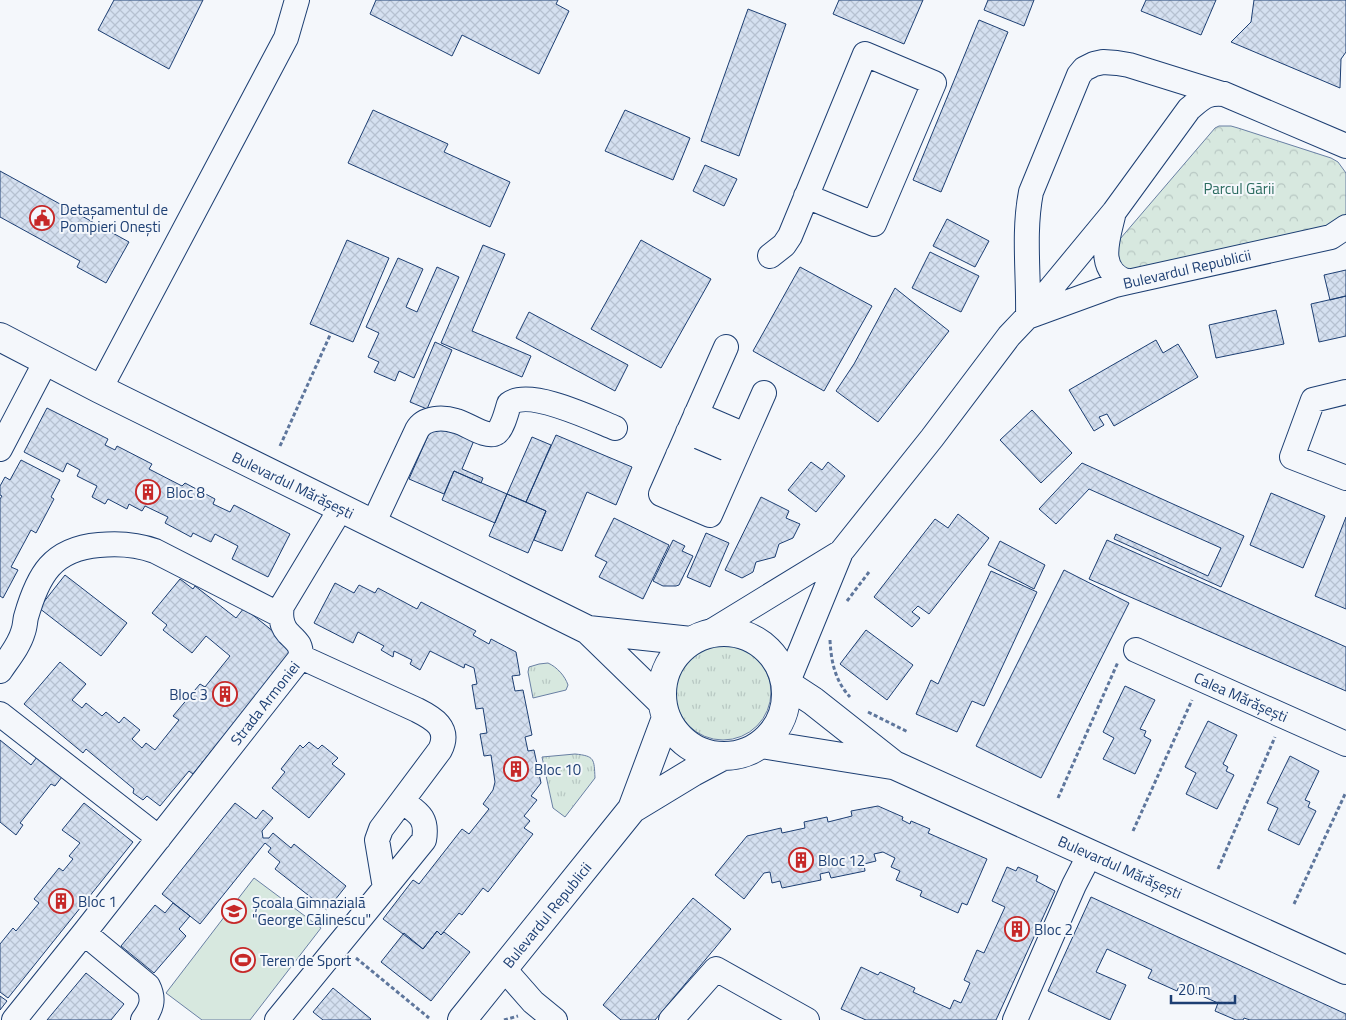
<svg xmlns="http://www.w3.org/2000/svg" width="1346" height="1020" viewBox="0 0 1346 1020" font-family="'Titillium Web',sans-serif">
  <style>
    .grass { fill: url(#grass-tufts); stroke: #687fa3 }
    .forest { fill: url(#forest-crowns); stroke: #687fa3 }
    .garden { fill: #d7e8df; stroke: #687fa3 }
    .building { fill: url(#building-cross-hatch); stroke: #1d3f73 }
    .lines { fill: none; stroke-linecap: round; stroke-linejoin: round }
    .minor-casing { stroke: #1d3f73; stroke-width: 26 }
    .major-casing { stroke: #1d3f73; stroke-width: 30 }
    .path { stroke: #5e769c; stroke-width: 3; stroke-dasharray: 4 2.5; stroke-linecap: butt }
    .minor { stroke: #f4f7fb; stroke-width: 24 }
    .major { stroke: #f4f7fb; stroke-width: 28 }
    .labels { text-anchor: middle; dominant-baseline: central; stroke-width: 4; stroke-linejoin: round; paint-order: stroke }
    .park-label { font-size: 15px; fill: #2c6c60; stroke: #f4f7fb }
    .poi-label { font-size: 15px; fill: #1d3f73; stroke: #f4f7fb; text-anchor: start }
    .street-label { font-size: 15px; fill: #1d3f73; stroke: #f4f7fb }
  </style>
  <defs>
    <pattern id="grass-tufts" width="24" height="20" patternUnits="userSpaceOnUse" patternTransform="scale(1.25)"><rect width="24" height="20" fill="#d7e8df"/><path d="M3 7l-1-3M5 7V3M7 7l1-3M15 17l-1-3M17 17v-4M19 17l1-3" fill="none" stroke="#b8c8c3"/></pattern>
    <pattern id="forest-crowns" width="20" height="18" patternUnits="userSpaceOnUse" patternTransform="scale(1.25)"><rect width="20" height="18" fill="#d7e8df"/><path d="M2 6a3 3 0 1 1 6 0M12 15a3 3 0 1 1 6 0" fill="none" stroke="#b8c8c3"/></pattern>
    <pattern id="building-cross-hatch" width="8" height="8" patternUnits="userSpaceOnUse" patternTransform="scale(1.25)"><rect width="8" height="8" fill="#d5e0f0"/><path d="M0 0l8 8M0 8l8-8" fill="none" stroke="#b6c1d1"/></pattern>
  </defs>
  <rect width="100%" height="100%" fill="#f4f7fb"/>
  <path class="grass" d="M675 692a48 48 0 1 1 96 0a48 48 0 1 1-96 0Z
    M548 663C557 667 565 676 568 685L566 690 533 698 528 672 529 667 539 664Z
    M575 754C595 756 594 759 595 778L565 817 553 808 542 757Z"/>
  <path class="forest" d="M1219 126H1231L1238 128 1331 158 1338 162 1346 173V216L1339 224 1134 269 1126 268 1119 265 1114 246 1215 128Z"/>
  <path class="garden" d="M254 878 321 928 250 1020H202L166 993Z"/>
  <path class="building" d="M114 0H203L169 69 98 30Z
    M376 0H558L556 4 569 11 539 74 462 35 452 56 370 14Z
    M839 0H923L904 44 833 14Z
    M988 0H1034L1024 26 984 10Z
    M1146 0H1216L1201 35 1141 11Z
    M1254 0H1346V52L1341 59 1340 88 1231 42 1251 22Z
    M748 9 786 24 739 156 701 141Z
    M979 20 1008 32 941 192 913 180Z
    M373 110 448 144 444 152 510 182 490 227 348 163Z
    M625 110 690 138 673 180 605 151Z
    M705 165 737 179 724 206 693 191Z
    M0 171 129 242 106 283 77 267 80 261 0 217Z
    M947 219 989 241 975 267 933 246Z
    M347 240 389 258 353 342 310 324Z
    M641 240 711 279 661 368 591 329Z
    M483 245 505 254 472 331 531 356 522 377 441 343Z
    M930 252 979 276 961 312 912 288Z
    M398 258 423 269 406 307 417 312 437 267 459 277 414 378 399 371 395 381 374 372 379 362 368 357 379 333 366 327Z
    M800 267 872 306 824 391 753 351Z
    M1346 270V296L1330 300 1324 275Z
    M895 288 949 331 878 422 836 391 854 364Z
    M1346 296V336L1319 342 1311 304Z
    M1276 310 1284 344 1216 358 1209 325Z
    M529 312 628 365 615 391 516 338Z
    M1156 340 1163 353 1178 344 1198 377 1114 426 1107 414 1099 417 1104 425 1094 431 1069 390Z
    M435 342 452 350 427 409 410 402Z
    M47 408 108 439 105 445 115 450 117 446 152 464 149 469 182 486 185 483 215 499 213 504 230 512 234 505 290 534 268 577 232 559 238 546 215 534 211 542 193 533 191 537 165 523 168 517 145 506 142 511 129 504 127 509 108 499 105 504 92 497 97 486 77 476 80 470 67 463 63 472 24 452Z
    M1032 410 1072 453 1041 483 1000 440Z
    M450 427 475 438 462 469 483 478 481 483 454 471 444 494 409 479 430 431Z
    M556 435 632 467 616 505 587 492 562 551 534 540 546 511 526 502Z
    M532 437 551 445 526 502 507 494Z
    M21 460 60 480 51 497 54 499 36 533 31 530 11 567 18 570 3 598 0 596V499L2 496 0 495V486L5 477 10 480Z
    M811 462 822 470 828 462 845 476 816 512 788 490Z
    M1082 463 1244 536 1221 587 1114 539 1116 534 1208 576 1221 548 1089 489 1056 524 1039 509Z
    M454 471 507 494 495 523 442 500Z
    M1271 493 1325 516 1303 568 1250 545Z
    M507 494 546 511 528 553 489 536Z
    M761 497 789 511 786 518 800 524 793 538 779 544 775 557 756 562 753 572 742 578 725 570Z
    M958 514 989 538 929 614 918 606 912 612 920 618 912 627 874 597 935 519 948 528Z
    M1346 517V609L1315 596Z
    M614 518 669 545 643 599 599 577 607 562 595 556Z
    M706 533 729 543 710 587 687 577Z
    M673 540 685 546 682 551 693 556 679 585 676 586H663L653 581Z
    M1107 540 1346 647V691L1089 579Z
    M1000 541 1045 565 1034 589 988 565Z
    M1064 570 1129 603 1041 778 976 746Z
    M991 571 1037 592 984 706 972 701 957 732 916 714 931 680 938 684Z
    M65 575 127 623 101 656 39 608Z
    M180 579 193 589 195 586 236 618 244 608 294 648 193 774 189 771 160 806 147 796 143 800 133 793 134 789 86 749 83 753 24 704 60 662 86 684 72 700 82 708 86 703 102 716 106 712 119 723 124 717 140 730 132 739 142 748 146 743 155 750 179 720 173 716 200 684 205 687 230 656 206 636 192 653 163 630 167 625 152 613Z
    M335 583 354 593 359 585 375 593 378 588 417 609 421 602 476 631 473 635 489 644 491 639 516 652 520 675 512 676 515 691 523 690 532 735 525 737 528 751 534 750 541 783 531 796 537 800 524 816 530 821 524 828 533 834 488 892 483 888 462 915 459 913 441 935 437 931 423 949 383 919 413 880 419 884 462 829 469 834 489 809 483 804 493 790 495 782 491 755 484 756 480 734 487 733 483 708 476 709 472 685 477 684 474 668 465 664 464 668 430 651 420 670 410 664 412 660 394 651 393 657 381 650 384 646 358 632 353 643 314 623Z
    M866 630 913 665 887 700 840 664Z
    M1125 686 1155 700 1140 729 1146 731 1144 736 1151 740 1135 774 1103 759 1114 738 1103 732Z
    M1208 721 1237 735 1223 764 1228 767 1226 771 1234 775 1217 809 1186 794 1196 773 1185 767Z
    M0 740 31 765 37 757 62 777 55 786 51 784 20 823 23 825 16 835 0 822Z
    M309 742 318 749 322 745 338 758 332 764 345 774 309 818 272 788 285 772 281 769 300 745 303 748Z
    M1290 756 1319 771 1305 800 1310 802 1308 807 1316 811 1299 845 1268 830 1278 808 1267 803Z
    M84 803 133 842 8 998 0 992V944L13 928 16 931 39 903 34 899 59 868 63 871 73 859 69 856 80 843 62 830Z
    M235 803 256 819 263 810 273 818 262 831 263 838H269L273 833 291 848 294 844 346 886 327 910 275 869 280 862 268 852 271 848 265 843 200 924 162 894Z
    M878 806 903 817 902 820 910 824 911 821 930 829 928 833 987 859 967 905 962 903 958 913 920 896 922 891 896 880 900 871 891 867 895 858 883 852 874 854 876 861 864 864 865 871 831 878 829 872 820 874 821 880 782 888 780 881 772 883 770 872 764 873 744 899 715 875 747 836 781 828 782 833 805 828 804 822 827 817 828 822 852 816 851 811Z
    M1007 867 1016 871 1018 867 1038 876 1036 881 1055 891 996 1020H866L841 1009 861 967 878 975 880 972 915 988 913 992 950 1009 954 1000 961 1003 970 983 964 980 977 950 984 953 1005 907 992 901Z
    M1091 897 1346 1014V1020H1250L1244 1018 1243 1020H1236L1215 1011 1218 1003 1179 986 1177 991 1148 978 1152 970 1107 949 1096 972 1126 985 1110 1020 1048 991Z
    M693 898 731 929 655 1020H621L603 1005Z
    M173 903 190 916 179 929 186 936 154 973 121 946 155 905 165 913Z
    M437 931 441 935 444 932 470 952 431 1001 381 962 404 933 423 949Z
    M86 973 124 1004 111 1020H47Z
    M333 988 371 1019 370 1020H323L313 1012Z
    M0 996 7 1001 0 1010Z"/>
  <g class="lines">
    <defs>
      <path id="minor" d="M1113 216C1107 241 1096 271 1128 282
        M770 256 784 245 790 236 865 54 934 83 874 224 806 196
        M1028 316C1029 275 1023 233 1031 192L1079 75 1084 69 1094 64 1103 62 1117 63 1129 65 1222 94
        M1030 316 1115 285 1128 282 1331 237 1346 227
        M726 347 661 494 710 515 764 393
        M100 389 286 38 297 0
        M1346 392 1313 400 1292 457 1346 478
        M696 414 745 435
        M688 432 737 453
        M0 449 46 361
        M678 455 727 476
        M670 474 718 496
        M373 524 417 430C424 417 443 417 456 421 466 423 487 439 496 433 502 430 507 411 509 404 529 388 593 419 615 428
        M707 634 841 552
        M1136 650 1346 744
        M0 671C8 659 19 646 23 632 25 627 25 621 26 617 38 575 52 549 99 545 119 543 136 544 155 551L280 615
        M787 684 841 552 932 438 1009 336 1028 316 1114 212 1189 109C1201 99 1206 92 1224 94L1346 146
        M0 714 159 838
        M385 888 424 840C428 817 418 813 402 801
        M84 933 148 986C155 1000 151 1009 143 1020
        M504 969 533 1002 555 1020
        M14 1020 84 933 301 657C301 653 301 649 299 645 296 640 292 637 288 633 281 625 280 616 282 606L341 508
        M277 1020 385 888 377 840 381 829 440 750C451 728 433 718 417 710L301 657
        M671 1020 716 969 807 1020
        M1015 1020 1074 885 1090 854"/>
      <path id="major" d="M0 337 100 389 588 630 661 701
        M588 630 691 641
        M662 694a62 62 0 1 1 124 0a62 62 0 1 1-124 0Z
        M787 684 813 701 894 765 1346 970
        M761 744 892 765
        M632 809 693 772 723 756
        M462 1020 632 809 666 718"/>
    </defs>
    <use href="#minor" class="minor-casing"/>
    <use href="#major" class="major-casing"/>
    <path class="path" d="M280 446 331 333
      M847 601 869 572
      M830 640C831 661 835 681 850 697
      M868 712 908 732
      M1058 798 1118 662
      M1133 831 1192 700
      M1218 869 1275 737
      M1294 904 1346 792
      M356 958 429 1018
      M504 1020 518 1016"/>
    <use href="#minor" class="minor"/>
    <use href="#major" class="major"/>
  </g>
  <defs>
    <symbol id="civic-ring" viewBox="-11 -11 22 22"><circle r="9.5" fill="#f4f7fb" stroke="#c62828" stroke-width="1.5"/><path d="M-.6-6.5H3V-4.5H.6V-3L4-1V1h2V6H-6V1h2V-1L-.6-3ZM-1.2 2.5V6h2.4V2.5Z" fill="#c62828"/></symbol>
    <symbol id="building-ring" viewBox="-11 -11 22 22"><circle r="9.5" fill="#f4f7fb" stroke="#c62828" stroke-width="1.5"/><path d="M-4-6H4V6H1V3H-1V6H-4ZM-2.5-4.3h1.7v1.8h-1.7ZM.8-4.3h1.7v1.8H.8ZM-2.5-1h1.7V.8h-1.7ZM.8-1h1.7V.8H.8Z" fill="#c62828"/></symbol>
    <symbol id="school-ring" viewBox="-11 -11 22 22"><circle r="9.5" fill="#f4f7fb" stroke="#c62828" stroke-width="1.5"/><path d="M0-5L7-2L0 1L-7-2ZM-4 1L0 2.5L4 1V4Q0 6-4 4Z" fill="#c62828"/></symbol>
    <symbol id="stadium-ring" viewBox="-11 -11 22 22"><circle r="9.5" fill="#f4f7fb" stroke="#c62828" stroke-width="1.5"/><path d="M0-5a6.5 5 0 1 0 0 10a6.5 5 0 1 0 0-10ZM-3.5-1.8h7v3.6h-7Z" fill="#c62828"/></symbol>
  </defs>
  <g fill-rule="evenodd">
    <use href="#civic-ring" x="28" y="204" width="28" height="28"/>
    <use href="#building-ring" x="134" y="478" width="28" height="28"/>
    <use href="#building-ring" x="211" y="680" width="28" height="28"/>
    <use href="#building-ring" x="502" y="755" width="28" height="28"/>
    <use href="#building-ring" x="787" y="846" width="28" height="28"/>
    <use href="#building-ring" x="47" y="887" width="28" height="28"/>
    <use href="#school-ring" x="220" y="897" width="28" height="28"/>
    <use href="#building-ring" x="1003" y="915" width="28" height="28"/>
    <use href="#stadium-ring" x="229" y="946" width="28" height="28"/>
  </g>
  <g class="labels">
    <g class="park-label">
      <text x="1239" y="188">Parcul Gării</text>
    </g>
    <g class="poi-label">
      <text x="60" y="209">Detașamentul de<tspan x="60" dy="17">Pompieri Onești</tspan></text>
      <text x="166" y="492">Bloc 8</text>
      <text x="208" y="694" text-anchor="end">Bloc 3</text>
      <text x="534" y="769">Bloc 10</text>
      <text x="818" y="860">Bloc 12</text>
      <text x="78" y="901">Bloc 1</text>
      <text x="252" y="902">Școala Gimnazială<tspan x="252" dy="17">"George Călinescu"</tspan></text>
      <text x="1034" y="929">Bloc 2</text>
      <text x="260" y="960">Teren de Sport</text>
    </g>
    <g class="street-label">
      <text transform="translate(1187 269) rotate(-13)">Bulevardul Republicii</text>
      <text transform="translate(293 485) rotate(26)">Bulevardul Mărășești</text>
      <text transform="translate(1241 697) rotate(24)">Calea Mărășești</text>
      <text transform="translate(265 703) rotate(-52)">Strada Armoniei</text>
      <text transform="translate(1120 867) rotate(24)">Bulevardul Mărășești</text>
      <text transform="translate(547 915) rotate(-51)">Bulevardul Republicii</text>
    </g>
  </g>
  <path d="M1171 995v8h64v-8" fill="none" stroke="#1d3f73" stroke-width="2.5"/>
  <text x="1178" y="995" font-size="15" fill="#1d3f73" stroke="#f4f7fb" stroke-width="4" paint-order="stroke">20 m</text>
</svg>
